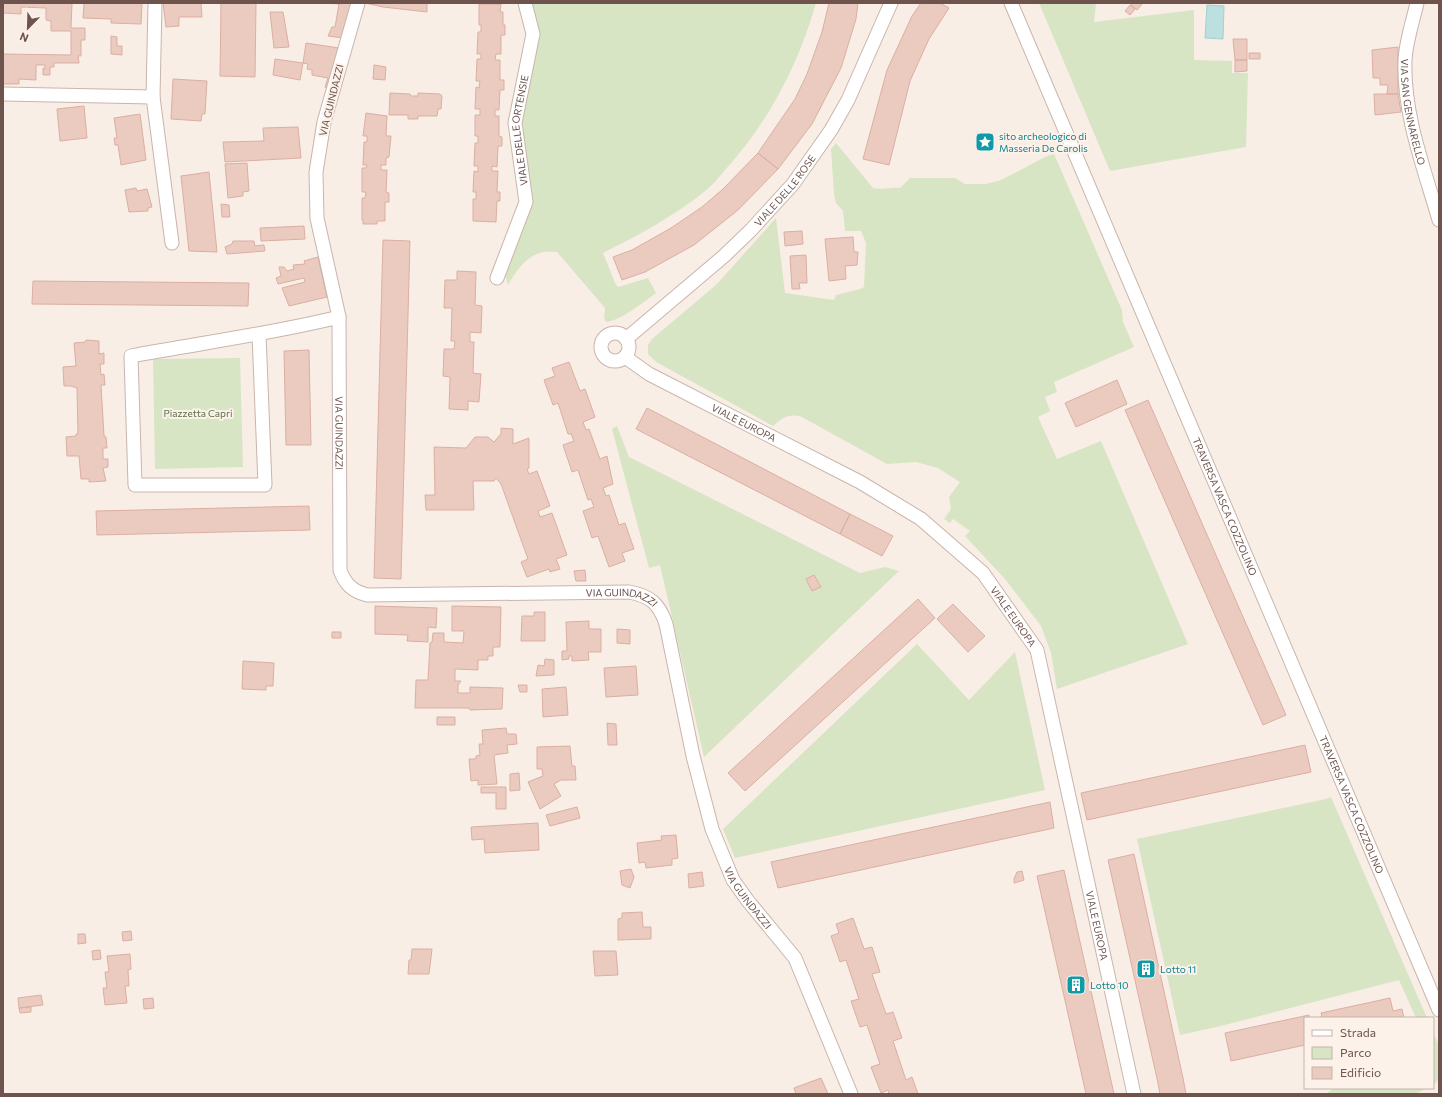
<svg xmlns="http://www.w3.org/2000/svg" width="1442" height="1097" viewBox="0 0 1442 1097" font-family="Commissioner,sans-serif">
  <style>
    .green { fill: #d7e5c5 }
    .water { fill: #bce0df; stroke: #a3d0d0 }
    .building { fill: #ebcac0; stroke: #dbafa2 }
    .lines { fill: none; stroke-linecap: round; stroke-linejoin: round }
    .minor-casing { stroke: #c8b5ac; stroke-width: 15 }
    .minor { stroke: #fff; stroke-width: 13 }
    .labels { text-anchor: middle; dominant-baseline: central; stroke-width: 4; stroke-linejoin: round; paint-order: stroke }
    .street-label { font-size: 10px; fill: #6e544d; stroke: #fcf2ea }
    .culture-label { font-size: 10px; fill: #0d838f; stroke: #fcf2ea; text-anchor: start }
    .park-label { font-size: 10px; fill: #5b7347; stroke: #fcf2ea }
  </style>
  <rect width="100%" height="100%" fill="#f9eee5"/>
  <path class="green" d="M529 3H816C799 64 768 123 725 170 719 177 712 186 704 192 673 217 638 235 603 253L616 285 618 287 648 278 656 293C644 302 620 321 606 322L604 318 605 308 557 252C532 248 519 266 508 285L505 275 527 215 520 116Z
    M1039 3H1096L1094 22 1194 10V60L1232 61V73H1248L1246 147 1110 171Z
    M836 143 873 188C882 190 890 187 900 188L910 178H955L965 184H986L1001 180 1047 156 1054 154 1122 310 1123 322 1134 347 1054 382 1057 392 1045 397 1050 411 1038 417 1057 459 1101 441 1188 644 1057 689 1051 653 1041 626 1005 579 965 536 970 531 953 519 950 523 944 519 951 509 949 497 960 482 938 468 916 462 887 464 800 416C788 414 782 418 773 426L656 362 648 354V345L652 339 717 284 776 218 785 293 834 300 836 295 860 289 864 287 866 243 861 231H845L843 211 836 203 834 194 831 149Z
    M240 358 243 467 155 469 153 359Z
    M617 426 629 457 860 573 885 567 899 571 704 757 660 565 649 568 612 429Z
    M917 644 969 700 1015 652 1045 790 735 858 723 829Z
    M1331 797 1427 1018H1416L1399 980 1221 1026 1180 1035 1137 839 1326 799Z
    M1433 1032 1439 1046V1079L1433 1085Z
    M1334 1088 1343 1089 1428 1088 1414 1094H1326Z"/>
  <path class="water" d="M1207 5 1224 6 1223 39 1205 38Z"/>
  <path class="building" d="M3 3H72L71 28H85V40H81V56H78L79 63H54V67H50V75H43V68L45 69V65H36V80L19 79V84H3V54L71 55V31H51V21L46 20V8L21 7V14L3 13Z
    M84 3H142L141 24 111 23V19L83 18Z
    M163 3H201L202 17H179V26L166 27Z
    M221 3H256L255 77 220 76Z
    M326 3H354L343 38 328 36 332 27H335L339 4Z
    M365 3H427V12L383 7Z
    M829 3H858L856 19 841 68 812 124 778 169 758 153 795 99 807 74 822 32Z
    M921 3H940L949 8 929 39 910 81 889 165 863 159 887 70 912 16Z
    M1132 3H1141L1142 4 1137 10 1131 5Z
    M479 4H501L500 12H503V24L505 25V35H501V54H496L495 60H500V80H504V90H500L499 110H495V116H499V136L502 137V146H498L497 167 492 166V171H498L497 192H500V201H497L496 222 473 221V199H476V192H473L474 171 478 172V166H474L475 143H478V136H475V115H480V109H475L476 87 479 88 480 81H476L477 59H481V54H477L478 32H481V25H479Z
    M1130 5 1135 9 1130 15 1125 11Z
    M270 12H283L289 47 274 48Z
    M111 36 117 37V46H122V55L111 54Z
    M1233 39H1247V60H1235Z
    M306 43 339 48 328 89 325 87 328 78 312 75V70L307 69 308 64 303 63Z
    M1398 47V94H1387L1388 85H1380V78H1373L1372 50Z
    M1249 53H1260V59H1249Z
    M275 59 303 63 300 80 273 75Z
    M1235 60H1247V71L1235 72Z
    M374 65 386 67 385 80 373 79Z
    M173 79 207 81 205 114H202L201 121 171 119Z
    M390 93 410 94 411 96H418V93L440 94 442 96 441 109H438L437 116H418V119H408V115H389Z
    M1374 94H1398L1401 112 1375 115Z
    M84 106 87 138 60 141 57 109Z
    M366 113 387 116 386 136H391L389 157 386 158V165H381V170H387L386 192 389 193V202H385V221H377V224H363V220H362V198H365L366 192H362V168H366L367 165H363L364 142H367V136H363Z
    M140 114 146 160 121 165 118 145H115L114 138H117L114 118Z
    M298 127 301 158 225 162 223 142 264 141 263 128Z
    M758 153 778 169 738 210 694 245 645 272 622 280 613 257 632 250 671 228 702 207 723 189Z
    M247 163 249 191 243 192V196L228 198 225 164Z
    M209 172 217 252 189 251 181 176Z
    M136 188 137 191 147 189 152 207 148 208V211L129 212 125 190Z
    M221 204 229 205 230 217H222Z
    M304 226 305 239 261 241 260 228Z
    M802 231 803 244 785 246 784 232Z
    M853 237 854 252H858L857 265 845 266 846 279 829 281 825 239Z
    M383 240 410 241 401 579 374 578Z
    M233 241H254L255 246 264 245 265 251 227 254 225 247 232 244Z
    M806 255 807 283H799L800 289H792L790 256Z
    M318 257 327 297 289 306 282 288 305 282 304 278 278 284 276 278 281 276 279 267H284L287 271 294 269 293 265 305 264 304 261Z
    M457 271 476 272 475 305 482 306 481 333 470 332V342H474L473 373 481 374 479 402 468 401V410L449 409 450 377 443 376 444 349H454L455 341H451L452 308H444L445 280H457Z
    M33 281 249 283 248 306 32 304Z
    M86 340 99 341V354L104 353V364H100L101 375 104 374 105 385H101L104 436 106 437 107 448H103V459H108V467L103 468 106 481 89 482V479H81L79 456H67L66 437 76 436V434H78L77 388 71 386H64L63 367 76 366 74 343 85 342Z
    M309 350 311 445H286L284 351Z
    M569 362 580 391 585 389 595 417 583 422 586 430 589 429 600 459 607 456 613 484 603 488 606 496 609 495 619 525 625 523 634 549 622 553 625 561 609 567 598 536 592 538 583 511 594 507 591 499 588 500 578 470 572 472 563 445 574 441 571 434H568L558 403 553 405 544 380 555 376 552 368Z
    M1117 380 1127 404 1076 427 1065 403Z
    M1148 400 1286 715 1263 725 1125 410Z
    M647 408 850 514 840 534 636 429Z
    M501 428 513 429V444L529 438V468L527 469 529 474 537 471 550 506 538 511 540 517 552 513 567 555 556 559 560 569 550 572 549 569 527 577 521 562 528 559 501 484 496 478 494 481H473L474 510H426L425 495H435L434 447 466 448 475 437H488L494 442 501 434Z
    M309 506 310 530 97 535 96 511Z
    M850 514 893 536 882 556 840 534Z
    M585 570 586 581H576L574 571Z
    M814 575 821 587 812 591 806 579Z
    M918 599 935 618 745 791 728 773Z
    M953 604 985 636 968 652 937 619Z
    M375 606 437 608 436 628 428 627V642L407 641 408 635 375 634Z
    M452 606 501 607 500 647H493V656H488V660H478V670L455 669V681H461L458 685V693H470V687L503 688 502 709 470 710 469 708H415L416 680H428L430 643 432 642 433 633H444V642L463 643 464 631H452Z
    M534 612H545V641H521L522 616H534Z
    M589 621V629H601V652H588L589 660 572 661V656H569V659L562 660V651H567L566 622Z
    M617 629 630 630V644L617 643Z
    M332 632H341V638H332Z
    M545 659 554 660V675L536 676 538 665 544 666Z
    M243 661 274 663 273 686H266V690L242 689Z
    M636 666 638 695 606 697 604 668Z
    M518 685H527V692H520Z
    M566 687 568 715 543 717 542 689Z
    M437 717H455V725H437Z
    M607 723 616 724 617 745H608Z
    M506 728 507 734H516L517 744 507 745 508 753 494 755 497 784 478 785V780L471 781 469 759H476V756L480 755 479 744H483L482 730Z
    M1305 745 1311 772 1087 820 1081 793Z
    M570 746 572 766H575L576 780H561L554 784 561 796 540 809 528 782 543 776 542 769H537V747Z
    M519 773 520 790 510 791V774Z
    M481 787H506V809H496V793H481Z
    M1050 802 1054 828 778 888 771 862Z
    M577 807 580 818 550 826 546 815Z
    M538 823 539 850 485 853 484 839 472 840 471 827Z
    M676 835 678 858 672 859V865L646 868 645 862 639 863 637 843 662 840 661 836Z
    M1134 854 1183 1078 1186 1094H1160L1158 1083 1108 860Z
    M631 869 634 877 630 888 622 885 620 871Z
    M1064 870 1114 1094H1086L1037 876Z
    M1022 871 1024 880 1014 883V879L1017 872Z
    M702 872 704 886 689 888 688 874Z
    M642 912 643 927H651V939L618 940V919L622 918V913Z
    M853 918 864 949 872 947 880 972 872 974 886 1014 893 1012 902 1038 893 1041 906 1080 912 1077 918 1094H889L888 1090 881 1093 871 1067 880 1064 867 1025 860 1027 851 1001 859 999 846 960 840 962 831 936 839 933 836 924Z
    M131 931 132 940 123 941 122 932Z
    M78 934H85L86 943 78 944Z
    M412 949H432L429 974H408L409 960H411Z
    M100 950 101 959 93 960 92 951Z
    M593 951H616L618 975 595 976Z
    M130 954 131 969 128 970 129 986H125L127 1003 105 1005 103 988H107L105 972H109L107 956Z
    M41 995 43 1005 19 1008 18 998Z
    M153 998 154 1008 144 1009 143 999Z
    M1390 998 1393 1011 1402 1009 1404 1018H1322L1321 1013Z
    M31 1007V1012L20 1013 19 1008Z
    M1309 1015V1018H1305V1045L1231 1061 1225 1033Z
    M821 1078 828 1094H796L794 1088Z"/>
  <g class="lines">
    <defs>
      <g id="minor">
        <path d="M155 3 153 97 172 243"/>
        <path id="s1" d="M358 3 324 122 316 172 317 218 339 317 340 570C345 584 352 591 367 595L629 592C650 596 659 603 666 624L693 756 712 829 733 880 748 901 795 958 851 1094"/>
        <path id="s2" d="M1011 3 1439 1010"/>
        <path id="s3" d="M1417 3C1413 21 1406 41 1405 60 1403 114 1424 168 1439 220"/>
        <path d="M3 94 153 97"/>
        <path id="s4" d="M497 278 526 202 515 123 533 34 525 3"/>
        <circle cx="615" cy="347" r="14"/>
        <path d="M259 334 265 485H135L131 356C200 343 271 334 339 317"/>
        <path id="s5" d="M626 339 724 256 751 230 793 184 831 130 848 100 891 3"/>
        <path id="s6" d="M625 357 649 374 860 482 921 519 983 573 1037 650 1134 1094"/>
      </g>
    </defs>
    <use href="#minor" class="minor-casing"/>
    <use href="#minor" class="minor"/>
  </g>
  <defs>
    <symbol id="sight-square" viewBox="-11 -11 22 22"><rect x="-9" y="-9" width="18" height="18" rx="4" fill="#0f9aa8" stroke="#fcf2ea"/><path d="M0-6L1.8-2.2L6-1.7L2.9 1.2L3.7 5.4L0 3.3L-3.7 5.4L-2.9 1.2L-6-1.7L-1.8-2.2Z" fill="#fff"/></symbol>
    <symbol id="building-square" viewBox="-11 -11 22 22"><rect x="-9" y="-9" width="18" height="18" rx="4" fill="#0f9aa8" stroke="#fcf2ea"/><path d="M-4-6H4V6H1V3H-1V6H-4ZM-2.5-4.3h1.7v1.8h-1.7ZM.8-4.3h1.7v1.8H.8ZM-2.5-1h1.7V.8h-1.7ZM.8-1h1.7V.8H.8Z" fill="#fff"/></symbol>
  </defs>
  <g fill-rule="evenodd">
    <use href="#sight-square" x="974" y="131" width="22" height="22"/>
    <use href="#building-square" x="1135" y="958" width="22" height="22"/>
    <use href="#building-square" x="1065" y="974" width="22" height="22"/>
  </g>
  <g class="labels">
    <g class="street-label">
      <text transform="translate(331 100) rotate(-76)">VIA GUINDAZZI</text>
      <text stroke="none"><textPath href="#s3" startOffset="111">VIA SAN GENNARELLO</textPath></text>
      <text stroke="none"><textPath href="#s4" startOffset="154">VIALE DELLE ORTENSIE</textPath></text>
      <text stroke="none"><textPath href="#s5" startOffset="218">VIALE DELLE ROSE</textPath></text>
      <text stroke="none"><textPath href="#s6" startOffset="136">VIALE EUROPA</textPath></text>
      <text stroke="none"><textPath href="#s1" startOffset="438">VIA GUINDAZZI</textPath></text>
      <text stroke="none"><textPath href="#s2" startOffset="547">TRAVERSA VASCA COZZOLINO</textPath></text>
      <text stroke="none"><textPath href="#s1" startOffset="869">VIA GUINDAZZI</textPath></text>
      <text stroke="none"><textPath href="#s6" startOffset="473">VIALE EUROPA</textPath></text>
      <text stroke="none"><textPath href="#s2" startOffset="871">TRAVERSA VASCA COZZOLINO</textPath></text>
      <text stroke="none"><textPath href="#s1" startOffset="1216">VIA GUINDAZZI</textPath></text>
      <text stroke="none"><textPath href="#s6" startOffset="796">VIALE EUROPA</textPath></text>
    </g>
    <g class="culture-label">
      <text x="999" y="136">sito archeologico di<tspan x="999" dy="12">Masseria De Carolis</tspan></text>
      <text x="1160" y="969">Lotto 11</text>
      <text x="1090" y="985">Lotto 10</text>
    </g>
    <g class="park-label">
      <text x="198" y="413">Piazzetta Capri</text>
    </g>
  </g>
  <rect width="1442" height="1097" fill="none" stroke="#6e544d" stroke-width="8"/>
  <rect x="1304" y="1017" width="130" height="72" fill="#fcf2ea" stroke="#c3b3ab"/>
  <rect x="1312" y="1030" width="20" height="6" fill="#ffffff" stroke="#c3b3ab"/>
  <text x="1340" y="1037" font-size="12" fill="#6e544d">Strada</text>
  <rect x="1312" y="1047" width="20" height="12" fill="#d7e5c5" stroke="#c3b3ab"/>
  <text x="1340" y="1057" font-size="12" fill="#6e544d">Parco</text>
  <rect x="1312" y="1067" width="20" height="12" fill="#ebcac0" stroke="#c3b3ab"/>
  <text x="1340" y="1077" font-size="12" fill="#6e544d">Edificio</text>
  <g transform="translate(28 28) rotate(203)" stroke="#fcf2ea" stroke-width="3" paint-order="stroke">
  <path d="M0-3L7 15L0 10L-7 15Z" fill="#6e544d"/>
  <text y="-6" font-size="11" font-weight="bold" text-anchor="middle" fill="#6e544d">N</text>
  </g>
</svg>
